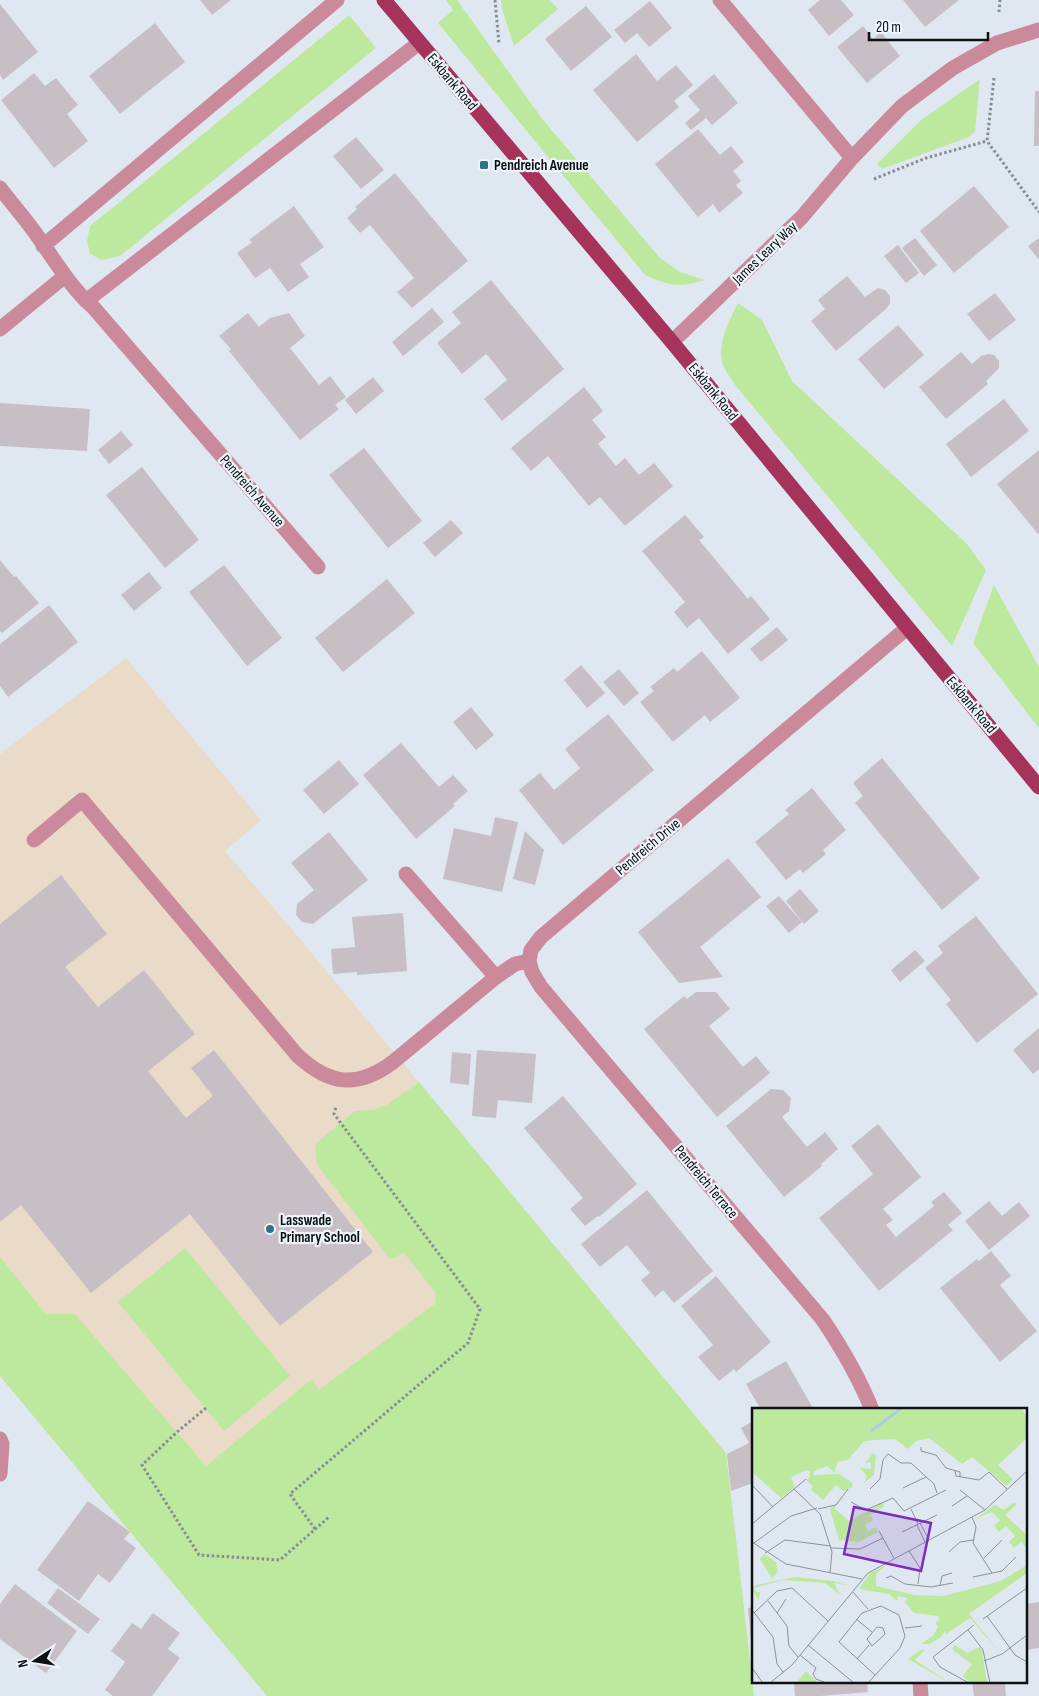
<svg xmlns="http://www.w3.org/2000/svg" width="1039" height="1696" viewBox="0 0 1039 1696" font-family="'Sofia Sans Condensed',sans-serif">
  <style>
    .education { fill: #eadac8 }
    .green { fill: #bde99e }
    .building { fill: #c8bec5 }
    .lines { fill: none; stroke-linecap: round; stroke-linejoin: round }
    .path { stroke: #868c92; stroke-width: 3; stroke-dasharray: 2.5 2.5; stroke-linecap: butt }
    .minor { stroke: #ca8a9b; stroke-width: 15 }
    .major { stroke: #a5335c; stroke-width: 15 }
    .poi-dot { fill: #317585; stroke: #edf5fd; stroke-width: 2 }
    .labels { text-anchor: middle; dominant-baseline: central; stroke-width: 4.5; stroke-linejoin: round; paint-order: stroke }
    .street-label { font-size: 15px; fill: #0e1113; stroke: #edf5fd }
    .poi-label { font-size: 15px; font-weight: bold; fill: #0e1113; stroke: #edf5fd; text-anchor: start }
    .inset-river { fill: none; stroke: #a4cbf4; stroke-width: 2.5 }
    .inset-road { fill: none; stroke: #8b9298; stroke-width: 1 }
    .view { fill: #7b2cbf; fill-opacity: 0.15; stroke: #7b2cbf; stroke-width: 2.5 }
    .inset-edge { fill: none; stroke: #0e1113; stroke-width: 2.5 }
  </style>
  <rect width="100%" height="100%" fill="#dfe8f0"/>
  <path class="education" d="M126 658 261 820 225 851 305 945 726 1453 754 1696H267L0 1376V754Z"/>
  <path class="green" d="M446 0H457L543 120 660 258 680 272 705 280C679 288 669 286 645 275L438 23 453 10Z
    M501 0H550L558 9 514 46 502 9Z
    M349 15 376 48 120 256 102 260 90 254 87 241 90 226Z
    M980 79 975 131 969 137 882 169 877 164 921 120Z
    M738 303 762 320 792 381 967 544 986 570 952 646 736 386C732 380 726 372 723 365 716 345 729 321 738 303Z
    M994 585 1039 667V728L973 643Z
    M419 1082 726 1453 754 1696H267L0 1376V1257L46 1314H75L206 1466 312 1379 319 1390 436 1303 435 1292 404 1253 390 1259 317 1165 315 1144 355 1111 374 1110 388 1104Z
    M185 1248 290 1376 224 1431 118 1302Z"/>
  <path class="building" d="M200 0H231L212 15Z
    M820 0H841L854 15 829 36 808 10Z
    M903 0H959L925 27Z
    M650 1 672 28 649 47 637 33 625 43 614 30Z
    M0 4 38 52 3 80 0 75Z
    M586 6 612 37 571 71 545 39Z
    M155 23 185 62 120 114 89 76Z
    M863 26 873 39 881 32 900 56 867 83 837 47Z
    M636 54 657 81 676 65 693 85 674 101 679 107 637 142 593 90Z
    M34 73 45 86 56 78 78 105 67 114 88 141 54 168 1 100Z
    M714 74 738 103 712 125 706 118 691 130 685 123 700 110 688 96Z
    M1035 91H1039V146H1034Z
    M698 129 720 155 731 146 744 162 733 171 741 181 736 185 743 193 719 213 713 204 698 217 655 164Z
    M356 137 384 170 361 189 333 156Z
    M395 173 468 261 412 308 397 292 414 278 370 225 360 233 347 218 357 209 355 207Z
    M974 186 1009 227 954 273 920 231Z
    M294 206 324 247 300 264 309 277 288 292 270 268 255 278 237 253 252 242 249 240Z
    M915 238 937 265 924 276 902 248Z
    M1039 238V260L1028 246Z
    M898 245 919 273 906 283 884 256Z
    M847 276 865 297 878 288 885 290 890 296V303L886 309 836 351 811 321 825 309 818 300Z
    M491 280 564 369 502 421 484 399 507 380 489 357 486 354 462 374 437 343 461 323 452 312Z
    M995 293 1016 320 989 341 967 314Z
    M432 308 444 322 403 356 392 342Z
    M248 313 259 327 270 318 289 313 305 336 290 348 319 385 330 376 346 397 335 405 339 409 300 440 229 351 231 349 219 336Z
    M898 325 924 355 884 389 858 359Z
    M961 352 972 364 981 356 988 354 994 355 999 361V368L986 381 988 384 946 419 919 387Z
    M373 377 384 391 356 414 345 400Z
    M584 387 603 411 592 420 606 437 598 444 616 466 625 458 639 475 654 463 673 486 625 526 600 497 589 506 548 456 531 471 511 448Z
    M1004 399 1029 431 971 477 946 444Z
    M0 403 90 409 87 451 0 446Z
    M121 431 133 445 109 464 98 450Z
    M364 448 422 521 388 548 329 475Z
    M1039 450V533L1038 534 997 484Z
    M142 467 199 540 165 568 106 495Z
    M685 515 704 537 699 540 748 599 751 596 770 619 728 654 699 618 687 628 674 612 685 602 642 551Z
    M451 520 463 533 435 557 423 543Z
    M0 560 14 577 16 576 39 603 2 633 0 631Z
    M224 565 282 638 247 666 189 592Z
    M149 572 162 588 134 611 121 595Z
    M387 579 415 613 343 672 315 638Z
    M49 605 78 642 8 697 0 686V644Z
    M777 627 788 640 761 662 750 649Z
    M702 651 740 698 710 722 705 715 673 742 640 702 654 691 650 687 674 668 677 672Z
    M581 665 605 693 587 708 564 680Z
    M619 669 639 693 624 706 603 682Z
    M471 707 494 735 476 750 453 722Z
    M608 714 654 770 563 845 519 790 540 773 554 790 578 770 580 768 565 749Z
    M401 743 439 787 453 775 468 791 453 804 455 806 416 839 363 775Z
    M882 758 980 878 942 910 855 803 863 796 853 783Z
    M339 760 359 784 324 814 303 790Z
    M812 788 846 830 823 850 826 854 803 873 800 869 786 880 755 842 789 814 785 810Z
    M495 817 518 822 502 892 443 879 454 828 491 836Z
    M525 831 544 850 535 885 513 879Z
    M329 832 368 880 313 924 302 922 296 915 297 904 314 890 291 863Z
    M728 858 761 897 700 947 723 977 679 983 638 932Z
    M61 875 107 934 65 967 98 1007 144 970 195 1034 148 1071 186 1118 213 1096 191 1068 214 1050 373 1252 280 1326 190 1214 91 1293 21 1205 0 1222V924Z
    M800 889 819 911 804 924 786 901Z
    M779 896 802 922 789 933 766 906Z
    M403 913 407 971 357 975V972L333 974 331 949 355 947 352 917Z
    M976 916 1038 994 977 1043 946 1004 951 1000 925 968 943 953 938 946Z
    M915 950 925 961 900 982 891 970Z
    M696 992H716L730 1009 709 1026 743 1067 756 1056 770 1073 717 1117 644 1029 684 996 687 999Z
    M1039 1028V1069L1033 1074 1013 1050Z
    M477 1050 536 1054 532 1103 498 1100 496 1118 472 1116Z
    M452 1052 471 1054 469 1085 450 1083Z
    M771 1089 783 1090 791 1098 789 1111 782 1117 807 1147 825 1132 838 1149 821 1164 822 1166 784 1197 726 1126Z
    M563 1096 637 1184 599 1217 598 1216 585 1226 570 1209 583 1198 524 1128Z
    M878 1124 921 1177 883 1209 893 1220 886 1225 896 1237 934 1206 931 1202 944 1192 962 1213 948 1225 953 1230 879 1291 819 1218 873 1174 851 1146Z
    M647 1190 713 1271 674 1303 663 1290 655 1297 641 1280 650 1273 627 1245 600 1267 581 1244Z
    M989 1201 1002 1216 1019 1202 1030 1216 989 1250 965 1221Z
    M991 1251 1011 1276 1000 1285 1037 1331 1000 1362 940 1288 977 1259 979 1261Z
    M716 1276 771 1342 736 1372 734 1369 719 1381 698 1357 713 1345 681 1306Z
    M786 1361 814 1410H761L746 1384Z
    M753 1421V1483L731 1491 727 1454 749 1443 741 1428Z
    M88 1501 130 1532 124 1539 136 1548 110 1583 98 1574 79 1601 37 1570Z
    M15 1584 77 1631 46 1673 0 1639V1604Z
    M58 1588 100 1619 88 1634 47 1603Z
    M1039 1602V1648L1025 1650V1604Z
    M753 1607V1642H751L748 1608Z
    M153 1613 180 1633 168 1649 180 1658 152 1696H113L105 1690 125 1662 111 1651 132 1623 141 1629Z
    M794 1682H867L868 1692 820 1696H795Z
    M972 1682H1005L1006 1696H974Z"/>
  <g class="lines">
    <path class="path" d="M495 0 499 44
      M999 12 1000 0
      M994 78 987 141 1039 212
      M874 179 926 158 987 141
      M206 1408 177 1432 142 1465 199 1555 280 1560 329 1517
      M315 1529 290 1494 468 1343 480 1309 334 1114 336 1107"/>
    <path class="minor" d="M720 0 852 158
      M0 188C12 204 25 218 36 234 54 259 70 287 93 307L318 567
      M43 246 337 0
      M86 301 419 43
      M0 329 65 276
      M672 342 802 217 852 158 902 106 953 68 997 43 1039 30
      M34 840 82 800 297 1055C329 1085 357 1089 393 1062L496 977 515 964 529 961 531 950 541 937 907 628
      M406 874 496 977
      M529 961 532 972 541 987 823 1320C843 1350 859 1377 872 1410
      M0 1439 2 1444 0 1474
      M920 1682 921 1696"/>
    <path class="major" d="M384 0 672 342 1039 787"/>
  </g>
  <g class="poi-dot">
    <rect x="479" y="160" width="10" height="10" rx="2.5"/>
    <circle cx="270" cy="1229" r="5"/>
  </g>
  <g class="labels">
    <g class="street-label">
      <text transform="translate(452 82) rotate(50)">Eskbank Road</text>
      <text transform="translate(765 253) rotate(-44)">James Leary Way</text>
      <text transform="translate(713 392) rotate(51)">Eskbank Road</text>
      <text transform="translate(252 491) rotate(49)">Pendreich Avenue</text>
      <text transform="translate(971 705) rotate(50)">Eskbank Road</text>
      <text transform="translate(648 847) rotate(-40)">Pendreich Drive</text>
      <text transform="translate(706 1182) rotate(50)">Pendreich Terrace</text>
    </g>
    <g class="poi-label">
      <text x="494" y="165">Pendreich Avenue</text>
      <text x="280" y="1220">Lasswade<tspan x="280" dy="17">Primary School</tspan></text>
    </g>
  </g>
  <g transform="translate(752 1408)">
    <rect width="275" height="275" fill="#dfe8f0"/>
    <path d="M0 0H270L275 11V30L246 57 261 71 255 78 220 49 210 56 177 30 164 33 156 41 143 31 124 32 112 33 96 52 85 54 83 65 75 58 62 63V67L87 66 101 75 100 79 91 83 84 77 71 92 59 82 61 78 54 72 58 69V63L55 62 39 69 43 79 29 90 0 64ZM121 45 124 47 122 67 112 75 115 68 108 60 119 61V54L113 55ZM92 88 82 100 97 113 131 95 132 99 111 111 119 108 121 112 113 117 116 123 124 119 126 124 106 134 87 132 78 101ZM261 95 265 96 253 107 275 127V141L269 134 262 140 257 134 263 128 254 118 247 124 242 118 248 112 240 104 223 111 243 97 252 102ZM12 146 24 154 26 163 20 171 8 151ZM135 157 124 166V178L163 187 191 188 249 173 275 157V165L217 206 248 245 218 210 194 226V222L188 230 177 236H169L182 227 186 218 183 215 188 212 186 208 162 205 153 194 155 190 146 188 145 193 137 186 107 181 118 165ZM43 169 82 173 98 178 82 175 88 187 73 175 31 172 2 180 4 184H8L7 193 0 181V178ZM203 237 215 245 227 239 230 242 235 275H218L211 268 220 256 202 243 200 240ZM168 242H173L163 252 198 275 156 251ZM54 263 66 275H44Z" fill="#bde99e"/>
    <path class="inset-river" d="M119 23 150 0"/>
    <path class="inset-road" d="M169 39V43L184 47 194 60 208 64V69M203 63 204 68 227 72 237 64 255 81M0 77 21 99M151 80 174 69M42 81 68 106 80 144 78 164M118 81 128 71 131 52 136 46 149 55H159L182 76 185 85M208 82 233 102M99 94 114 102 141 90 152 103 194 82M200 98 215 88M66 101 84 97 96 81M159 101 166 116M220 109 224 119 221 135 240 165M168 115 177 132M0 116 54 71M165 117 173 134M127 123 142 150M150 124 185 107M0 134 34 156 110 171M2 135 39 108 65 100M79 140 108 141 131 130M157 143 168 160 166 176M197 144 208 134 221 132M13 145 33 132 79 138M232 150 250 132M221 169 250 163 264 149M134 170 139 168 153 176 179 179 201 175M188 178 190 168 200 165M101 184 116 201M16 193 35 218 37 238 46 249M0 202 21 229 25 256 31 264M2 205 25 183 40 180 76 213M25 205 34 191M235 208 263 247 275 254M104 211 120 224M231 211 275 180M125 219 131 220 133 226 120 238 115 231ZM153 220 170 218M216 222 231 242 238 275M56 237 102 275M48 247 64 260 61 266 64 271 72 274M105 251 117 237M232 253 250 246 275 227M0 260 11 275M18 275 40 257 116 165 233 102 275 63M116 275 148 240 153 228 147 207 129 198 110 205 87 234 123 267M217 275 188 259 181 249 222 217"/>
    <path class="view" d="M102 99 179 115 169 163 92 146Z"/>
    <rect width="275" height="275" class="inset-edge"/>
  </g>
  <g transform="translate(35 1661) rotate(258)" stroke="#edf5fd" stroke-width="4" paint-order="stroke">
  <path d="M0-4L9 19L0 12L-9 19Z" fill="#0e1113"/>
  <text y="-8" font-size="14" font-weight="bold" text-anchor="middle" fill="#0e1113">N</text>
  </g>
  <path d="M869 32v8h119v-8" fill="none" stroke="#0e1113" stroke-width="2.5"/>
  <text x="876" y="32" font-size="15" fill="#0e1113" stroke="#edf5fd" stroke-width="4" paint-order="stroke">20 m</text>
</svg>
